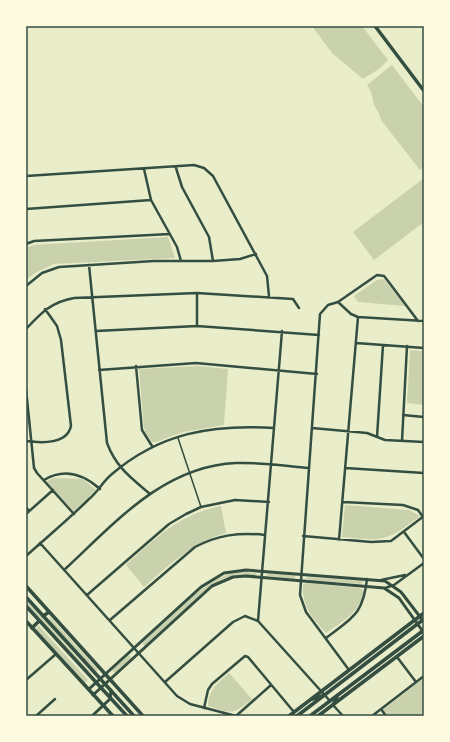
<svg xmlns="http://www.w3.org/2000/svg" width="450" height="742" viewBox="0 0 450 742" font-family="Manrope,sans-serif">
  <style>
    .green { fill: #cad2ad }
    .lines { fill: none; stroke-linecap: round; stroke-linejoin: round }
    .pedestrian { stroke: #344e41; stroke-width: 1.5 }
    .minor { stroke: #344e41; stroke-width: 2.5 }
    .tertiary { stroke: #344e41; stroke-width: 3 }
    .secondary { stroke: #344e41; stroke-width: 3.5 }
    .primary { stroke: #344e41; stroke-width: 3.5 }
    .neatline { fill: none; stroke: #344e41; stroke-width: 1.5 }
  </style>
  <rect width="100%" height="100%" fill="#e9edc9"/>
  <path class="green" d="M312 26H362L388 60 379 69 363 79 332 53Z
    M392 65 424 107V167L420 170 381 120C380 113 376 110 374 104 372 97 372 92 367 85Z
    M424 178V222L374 260 353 232Z
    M168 237 175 258 54 264 35 273 26 280V248L33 245Z
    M382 279 386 281 405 306 358 302 354 296 377 280Z
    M410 350 424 351V405L407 403Z
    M198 366 228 369 224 425 183 432 156 442H152L146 434 144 428 139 369Z
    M53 478 83 479 96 490 74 511 46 482Z
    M345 505 409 510 420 516C386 542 384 541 342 537Z
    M221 506 226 533C193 542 170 564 144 587L126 565C156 538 179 514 221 506Z
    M240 571 256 573V576L227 577 217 582 145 646 142 643C168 620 206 576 240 571Z
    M267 573 295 575V579L267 576Z
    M309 577 362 581 363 582 362 584 310 580 305 578Z
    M306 583 359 588 364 590C359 614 344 620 326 633 312 617 302 608 303 585Z
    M26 600 93 675 79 663 26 604Z
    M50 617 98 670 96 672 49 620Z
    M38 625 40 627 88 680 84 683 36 630Z
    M129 655 131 658 115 673 112 670Z
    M229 673 252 699C232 716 232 713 208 706 209 689 217 684 229 673Z
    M424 678V716H388L383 710Z"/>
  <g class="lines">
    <path class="pedestrian" d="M178 438 201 507"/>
    <path class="minor" d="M176 168 182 187 209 237 213 261
      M144 169 151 200 177 247 181 261
      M26 176 194 165 204 168 213 176 267 276 269 296
      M26 209 151 200
      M26 244 34 241 170 234
      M89 265 107 443C116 467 130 477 150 494
      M26 286 42 273 59 267 154 261H213L240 259 256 254
      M338 302 351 314 358 317 424 321
      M197 326V293
      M26 329C41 313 51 302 74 298L197 293 293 299 299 308
      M96 331 197 326 319 335
      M356 343 424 348
      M136 366 142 430 152 446
      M99 370 196 363 317 374
      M26 389 34 468 37 473 74 514
      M403 415 424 417
      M312 428 367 433 385 440 424 442
      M377 437 383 345
      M26 441C41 443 67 445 71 426L61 340 57 326 45 309
      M402 441 407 346
      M345 468 424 473
      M44 480C64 468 83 474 100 489
      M343 502 403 505 418 510 423 517
      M26 507 29 511
      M26 514 53 490
      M404 532 424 559
      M303 536 371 542 391 541 424 516
      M339 540 358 317
      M40 543 177 696 190 704 236 716
      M26 556C47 537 69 519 89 499 98 492 103 481 112 474 160 433 212 424 274 428
      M64 570C114 524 163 466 236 463 260 462 285 466 309 468
      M381 580 405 575
      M385 588 394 585 424 563
      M87 595 169 524 186 514 201 507 235 500 269 502
      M110 620 195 547C218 535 239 532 265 535
      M258 621 282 331
      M326 638C352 618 363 615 367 579
      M397 657 416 682
      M349 670 306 612 300 595 320 314 328 305 338 302 377 275 384 276 388 281 418 321
      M26 680 56 654
      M165 682 233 622 245 616 258 621 330 701
      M333 705 343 716
      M204 708 208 690 212 684 245 656 248 657 294 712
      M381 709 386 716
      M36 716 55 699
      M236 716 271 685
      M372 716 424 676"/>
    <path class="tertiary" d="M89 689 201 587 224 573 246 570 385 581 401 592 424 622
      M93 695 212 586 233 577 246 576 384 588 399 598 424 633
      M92 716 110 699 111 690"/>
    <path class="secondary" d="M26 586 143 716
      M26 621 113 716
      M289 716 424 613
      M318 716 424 636"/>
    <path class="primary" d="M375 26 424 91
      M26 597 134 716
      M26 606 127 716
      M43 616 49 612
      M32 628 39 621
      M312 699 322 696
      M333 705 337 697
      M297 716 424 619
      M310 716 424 630"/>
  </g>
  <rect width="450" height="742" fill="none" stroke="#fefae0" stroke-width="54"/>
  <rect x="27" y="27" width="396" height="688" class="neatline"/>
</svg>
